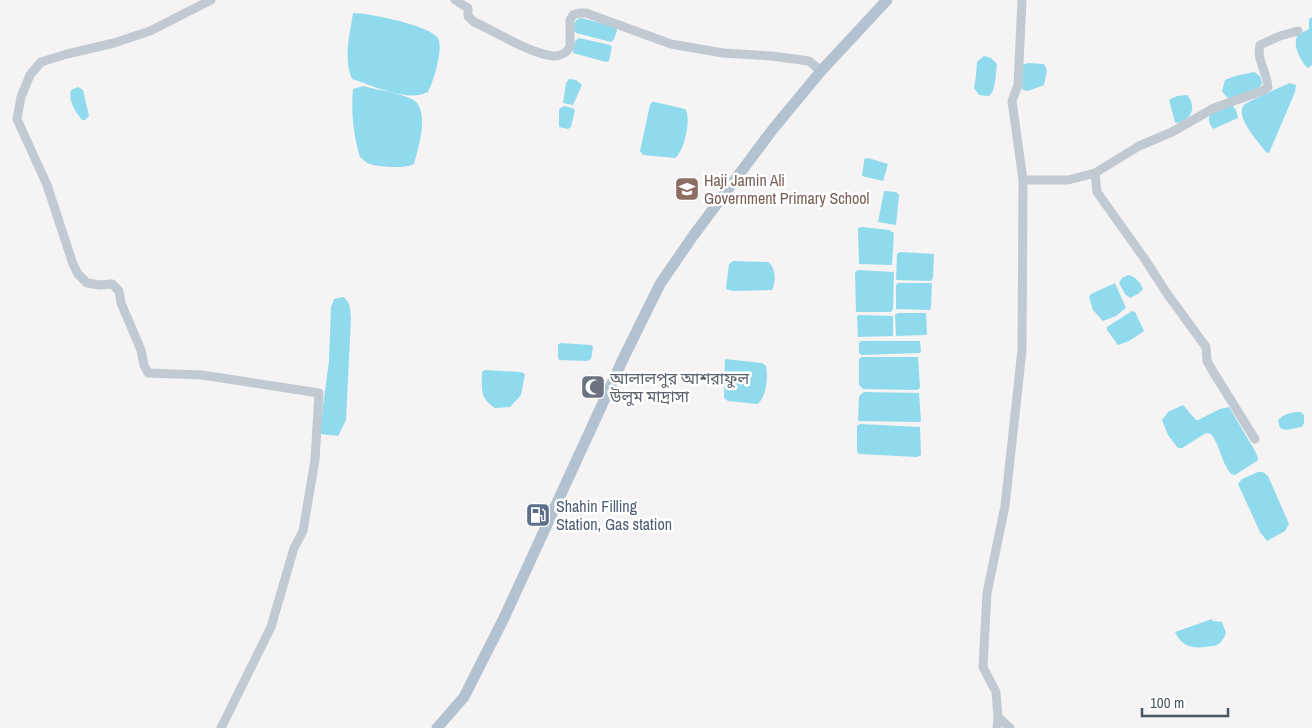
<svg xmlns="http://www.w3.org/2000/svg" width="1312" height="728" viewBox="0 0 1312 728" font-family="'Archivo Narrow','Noto Sans Bengali',sans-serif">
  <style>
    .water { fill: #90daee }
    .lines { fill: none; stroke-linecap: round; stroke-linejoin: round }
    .minor { stroke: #c1cad2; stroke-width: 9 }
    .major { stroke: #b3c2d1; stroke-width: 11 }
    .labels { text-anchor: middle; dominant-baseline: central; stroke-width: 5; stroke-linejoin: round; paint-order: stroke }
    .education-label { font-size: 16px; fill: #785e54; stroke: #fff; text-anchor: start }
    .worship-label { font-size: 16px; fill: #5b616d; stroke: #fff; text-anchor: start }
    .service-label { font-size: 16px; fill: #4e5e75; stroke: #fff; text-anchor: start }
  </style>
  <rect width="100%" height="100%" fill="#f5f3f3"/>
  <path class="water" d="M353 13C369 13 427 25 437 37 445 45 433 83 428 92 408 103 372 85 352 79 343 59 350 33 353 13Z
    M1312 17V65L1308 68C1302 64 1291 43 1298 35 1300 33 1306 31 1309 29V19Z
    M581 18 616 27 617 31 614 39 611 42 576 33 573 29C574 24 575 19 581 18Z
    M579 38 610 45 612 47 609 61 606 62 573 53 575 41Z
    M984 56 991 58 997 64 995 82 993 91 989 96 979 95 974 88 976 76 977 62Z
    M1028 63 1044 64 1047 70 1044 85 1028 91 1023 90 1021 86 1022 65Z
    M1254 72 1260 76 1262 83 1260 87 1229 99 1225 95 1222 91 1225 80 1235 76Z
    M569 79 576 80 582 85 573 105 563 103 566 83Z
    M1290 83 1296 85 1295 92 1269 153 1266 152C1259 143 1234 116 1244 105 1246 102 1283 86 1290 83Z
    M363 86C378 90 399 93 412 99 431 109 418 149 414 164 405 169 379 167 370 164 366 163 363 159 360 157 353 135 351 111 353 89Z
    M78 87 83 90 89 116 85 120H82C75 111 68 101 71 90Z
    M1187 95C1197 106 1192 120 1177 123L1175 122 1169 100 1177 96Z
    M655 102 685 109C692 117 684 153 675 158L643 155 640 151 650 105 652 102Z
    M1232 105 1236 110 1238 118 1213 129C1201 112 1219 110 1232 105Z
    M564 106 572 108 575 110 571 127 568 129 559 127V109Z
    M868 158 888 164 883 181 862 176 864 162V159Z
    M884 191 896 192 899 195 896 225 878 222Z
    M862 227 889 230 894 233 892 265 859 264 858 231V228Z
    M900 252 934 254 933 278 931 281 896 280 897 254Z
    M733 261 768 262C776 267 776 282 772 290L733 291 726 289 729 264Z
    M858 270 894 272 893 309 891 312H856L855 272Z
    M1128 275C1135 276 1141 283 1143 289L1138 294 1130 298 1125 294 1119 283 1122 278Z
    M898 283H932L931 307 930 310 896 309V285Z
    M1115 283 1126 308 1116 316 1103 321 1093 310 1089 297 1091 294Z
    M343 297C351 302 350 310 351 318L346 420 338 436 321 434 320 429 329 361 331 307 334 299Z
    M1132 311 1135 312 1144 331 1129 341 1118 345 1107 330V327Z
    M898 313H926L927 334 925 335 896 336 895 315Z
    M859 315 893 316V336L858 337 857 316Z
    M861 341H920L921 351 920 353 861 355 859 353V343Z
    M560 343 591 345 593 347 591 359 587 361 559 360 558 357V345Z
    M862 357H918L920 388 917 390 863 389 859 385V359Z
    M725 359 762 363 766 366C768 377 767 395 758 404L728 401 724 398Z
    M485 370 521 372 525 374 521 395 510 407 495 408C479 398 482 389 482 372Z
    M864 392 919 393 921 421 919 422 858 421 859 396Z
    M1183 405 1196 420H1198L1220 409 1229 407 1255 451 1258 458 1257 461 1235 475 1231 474C1221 462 1220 445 1211 434L1206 433 1182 448H1178L1168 435 1162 420 1168 412Z
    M1301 412 1304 415V423L1302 427 1286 430 1280 428 1278 420C1285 413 1292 412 1301 412Z
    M860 424 920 427 921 455 917 457 859 454 857 451V426Z
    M1258 472H1263L1268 476 1289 524 1285 531 1267 541 1260 532 1238 484 1242 479Z
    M1212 619 1213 621 1222 622 1226 633C1225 636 1222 641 1220 643 1215 647 1210 646 1204 647 1191 649 1181 645 1175 632Z"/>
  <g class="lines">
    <path class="minor" d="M211 0 150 31 114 43 67 54 41 62 30 75 21 97 17 119 47 185 73 264 78 274 87 283 100 285 112 284 119 291 121 303 141 350 144 365 148 373 202 375 319 393 315 460 303 531 294 548 271 627 221 728
      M455 0 468 8V16L474 22C495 31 532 55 554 56 561 56 567 52 570 47V20L573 15 579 13H586L671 44 723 53 772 56 809 61 821 71
      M1095 173 1097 192 1144 258 1168 295 1206 347 1207 361 1212 370 1255 439
      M1023 180H1068L1095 173 1139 146 1172 132 1214 108 1262 91 1268 87C1267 72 1256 59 1260 45L1280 36 1298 31
      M998 717 1010 728
      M997 728 998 717 996 692 983 667 987 593 1005 506 1022 350 1023 180 1012 101 1018 85 1022 0"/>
    <path class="major" d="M437 728 464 697 504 618 624 357 660 284 693 236 773 129 821 71 887 0"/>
  </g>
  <defs>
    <symbol id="school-square" viewBox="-11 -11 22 22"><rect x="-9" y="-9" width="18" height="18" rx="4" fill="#8d6e63" stroke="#fff"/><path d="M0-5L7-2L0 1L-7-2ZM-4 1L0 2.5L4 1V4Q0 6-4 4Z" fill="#fff"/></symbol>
    <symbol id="mosque-square" viewBox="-11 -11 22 22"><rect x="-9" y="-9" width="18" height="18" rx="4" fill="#6b7280" stroke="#fff"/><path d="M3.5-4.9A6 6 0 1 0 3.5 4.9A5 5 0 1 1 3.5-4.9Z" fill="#fff"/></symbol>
    <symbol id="fuel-square" viewBox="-11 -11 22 22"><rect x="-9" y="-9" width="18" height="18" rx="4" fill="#5c6f8a" stroke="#fff"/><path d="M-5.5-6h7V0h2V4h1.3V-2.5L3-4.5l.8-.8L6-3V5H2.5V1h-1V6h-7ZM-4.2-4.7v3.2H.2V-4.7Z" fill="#fff"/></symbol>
  </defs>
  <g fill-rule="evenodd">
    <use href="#school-square" x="673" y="175" width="28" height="28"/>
    <use href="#mosque-square" x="579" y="373" width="28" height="28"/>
    <use href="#fuel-square" x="524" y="501" width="28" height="28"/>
  </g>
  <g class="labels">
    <g class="education-label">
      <text x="704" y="180">Haji Jamin Ali<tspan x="704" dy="18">Government Primary School</tspan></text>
    </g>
    <g class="worship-label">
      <text x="610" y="378">আলালপুর আশরাফুল<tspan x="610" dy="18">উলুম মাদ্রাসা</tspan></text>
    </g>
    <g class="service-label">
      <text x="556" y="506">Shahin Filling<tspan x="556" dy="18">Station, Gas station</tspan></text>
    </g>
  </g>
  <path d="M1142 708v8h86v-8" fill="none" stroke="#4a5661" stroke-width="2.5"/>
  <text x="1150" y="708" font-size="15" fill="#4a5661" stroke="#ffffff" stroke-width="4" paint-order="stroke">100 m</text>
</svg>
